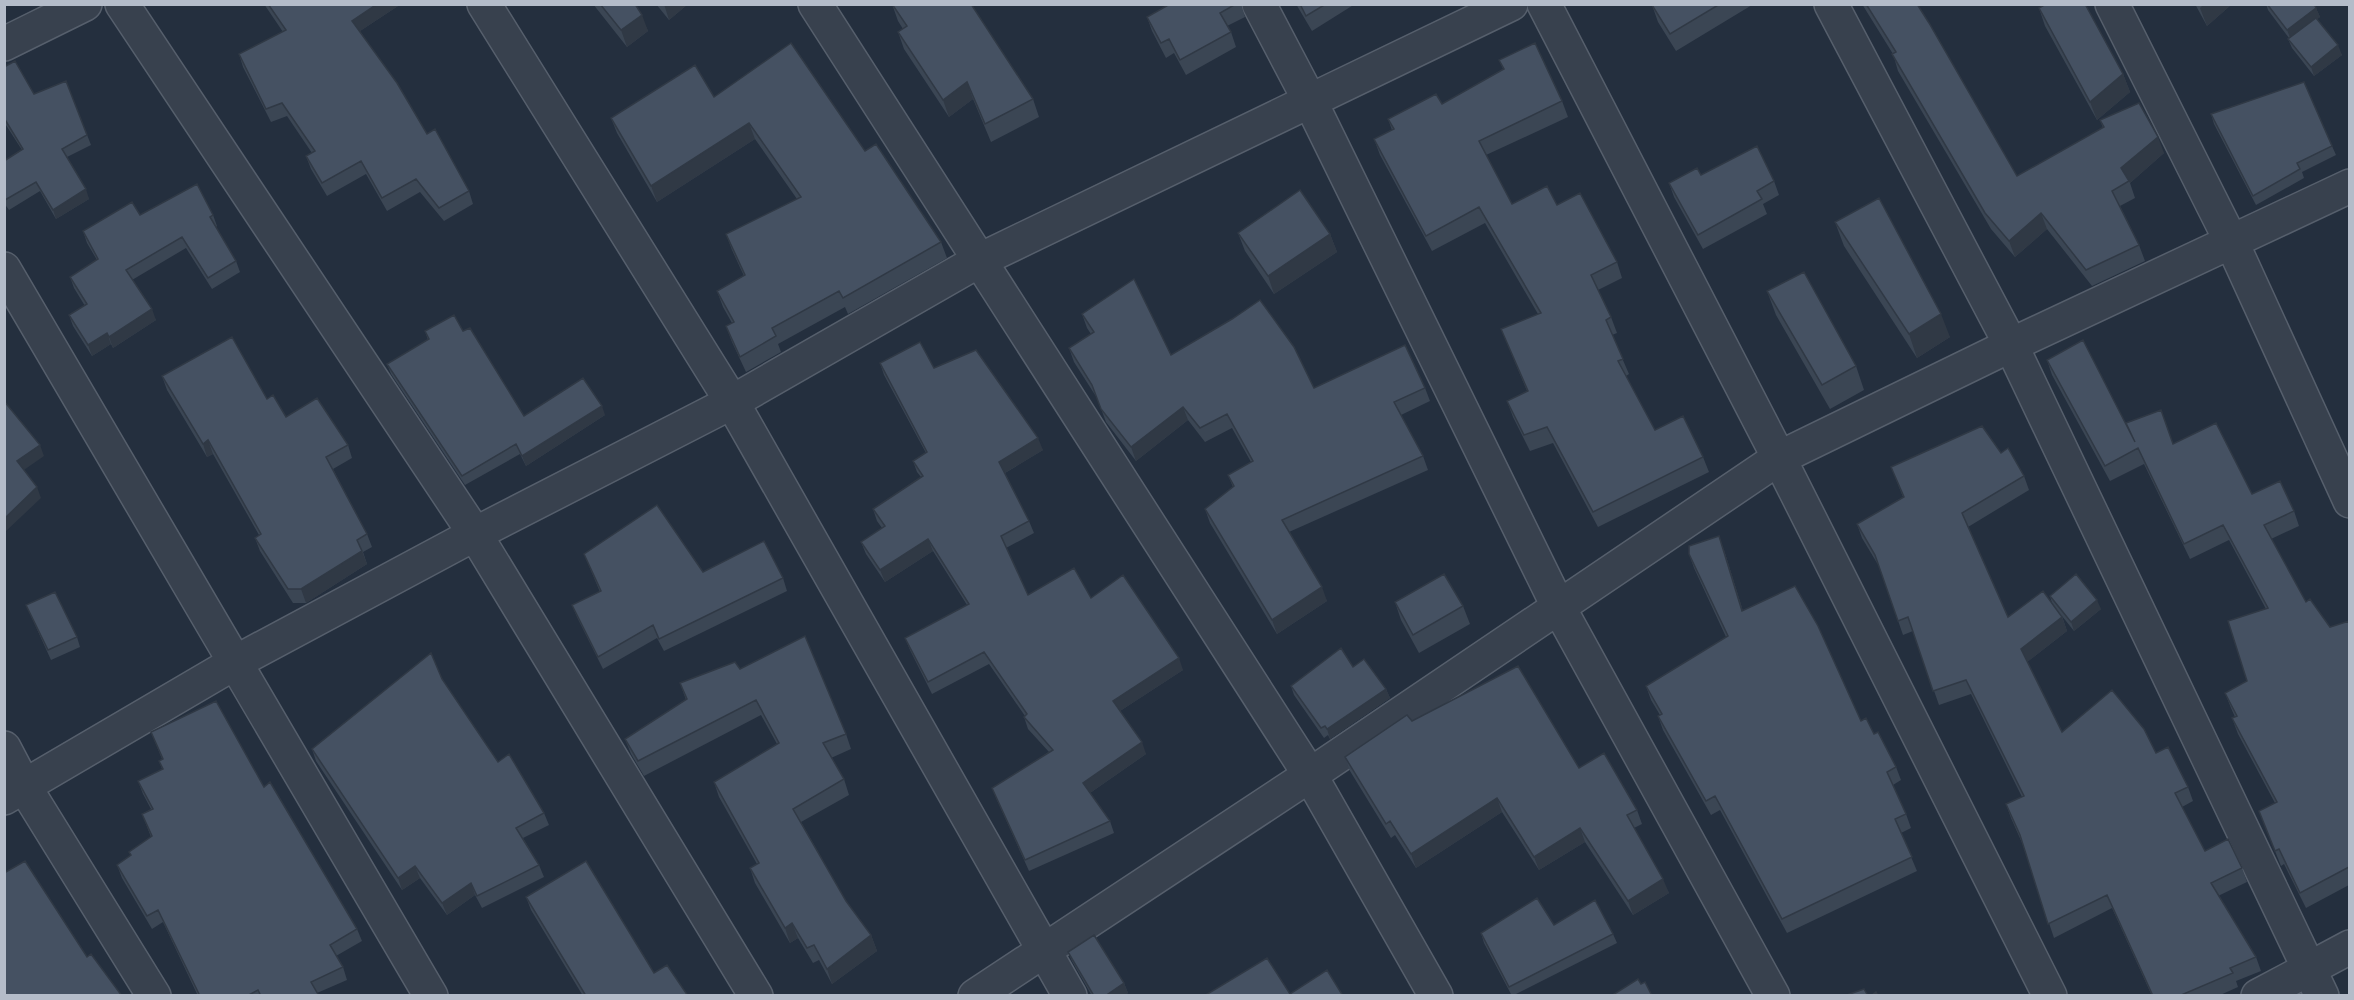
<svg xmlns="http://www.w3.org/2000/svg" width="2354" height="1000" viewBox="0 0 2354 1000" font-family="'DM Sans',sans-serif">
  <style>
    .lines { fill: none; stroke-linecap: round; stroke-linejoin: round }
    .minor-casing { stroke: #565f6c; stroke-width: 36 }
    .minor { stroke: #38414e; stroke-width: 33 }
    .wall { fill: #3b4654 }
    .shaded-wall { fill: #303945 }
    .building { fill: #455162; stroke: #303945; stroke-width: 1.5 }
  </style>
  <rect width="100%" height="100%" fill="#242f3e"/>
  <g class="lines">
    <defs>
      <path id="minor" d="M122 4 475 534 756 996
        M484 4 732 402 1070 996
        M815 4 1310 775 1436 996
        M1259 4 1311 103 1558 606 1773 996
        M1544 4 1779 458 2050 996
        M1831 4 2011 345 2322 996
        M2112 4 2232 243 2350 501
        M4 44 85 4
        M4 269 431 996
        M4 748 24 786 154 996
        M4 798 236 662 475 534 732 402 980 260 1511 4
        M975 996 1310 775 1779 458 2011 345 2350 186
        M2258 996 2350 947"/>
    </defs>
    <use href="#minor" class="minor-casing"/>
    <use href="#minor" class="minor"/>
  </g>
  <path class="wall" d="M264 4H401L360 31 427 134 469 191 473 204 444 221 420 192 387 211 366 174 327 196 311 169 306 156 312 153 287 116 271 122 243 67 239 54 283 32Z
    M593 4H635L648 31 627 47Z
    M656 4H688L669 20Z
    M892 4 1033 99 1039 117 991 142 973 99 949 117 904 49 898 32 903 29 898 21Z
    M1170 4H1241L1245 17 1227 26 1231 32 1236 47 1186 75 1174 53 1166 58 1152 31 1147 17Z
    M1296 4H1355L1312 31Z
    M1654 4H1752V5L1676 51 1658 22 1652 5Z
    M1862 4H1917L2017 176 2103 128 2100 120 2164 153 2130 183 2135 198 2120 206 2139 245 2145 261 2092 286 2047 229 2015 257 1991 229 1898 71 1893 54Z
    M2195 4H2232L2207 26Z
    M2266 4H2314L2320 17 2317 19 2342 55 2314 76 2292 48 2288 39 2289 38 2268 10Z
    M2039 8 2123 74 2130 92 2097 120 2045 26Z
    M1499 60 1562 101 1568 117 1486 155 1512 204 1557 205 1617 262 1622 278 1598 290 1611 317 1617 333 1612 335 1629 374 1626 376 1655 430 1703 457 1709 472 1598 527 1553 443 1530 451 1513 417 1507 401 1527 391 1501 329 1538 314 1485 223 1432 251 1380 155 1374 139 1392 130 1388 119 1442 104 1503 69Z
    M4 67 34 94 66 81 91 145 67 157 89 199 56 219 40 191 9 210 4 203V161L22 150 4 122Z
    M714 97 865 151 941 242 947 258 848 314 845 307 778 344 781 352 746 372 732 342 726 326 732 323 723 307 717 291 744 276 732 250 726 234 797 199 755 139 657 202 617 133 611 118Z
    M2211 114 2332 146 2336 155 2302 172 2304 178 2256 205 2214 124Z
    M1774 181 1779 195 1763 204 1767 214 1703 249 1674 197 1669 183Z
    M140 215H213L217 226 216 227 236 261 240 272 212 289 186 248 132 280 156 320 113 348 111 344 92 356 73 326 69 315 85 306 74 288 70 277 97 260 87 243 83 231Z
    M1835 222 1950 337 1917 358 1844 246Z
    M1238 233 1330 234 1337 252 1274 294 1245 251Z
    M1767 291 1856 366 1864 390 1830 409 1776 315Z
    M1082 314 1171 355 1314 388H1425L1430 401 1401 415 1423 456 1428 470 1289 532 1327 601 1277 634 1210 523 1205 509 1233 487 1228 475 1251 462 1232 428 1205 442 1188 420 1136 461 1106 422 1097 398 1074 362 1069 348 1091 334 1087 328Z
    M425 331H463L524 416 605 415 526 466 520 454 465 485 391 374 387 364 428 340Z
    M2047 360 2127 426 2173 444 2252 494 2294 511 2299 526 2271 539 2306 602 2330 627 2349 621V885L2306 908 2284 864 2281 866 2259 811 2275 803 2238 734 2232 718 2235 717 2231 708 2225 693 2247 681 2266 609 2229 540 2190 559 2144 464 2110 481 2052 375Z
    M880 363 934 368 1043 450 1005 473 1029 521 1034 533 1006 548 1028 595 1091 598 1183 670 1120 711 1146 754 1090 793 1110 821 1114 833 1029 871 997 800 992 788 1049 752 1028 729 1024 717 1025 716 989 664 932 694 910 650 905 638 967 605 933 551 885 582 866 554 861 542 882 528 877 521 873 509 921 477 917 472 913 461 926 453 884 375Z
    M162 376 267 399 286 417 348 445 352 458 333 469 367 534 372 547 363 552 367 564 306 603H293L260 551 255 538 259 535 213 454 207 457 167 390Z
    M2001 453 2024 476 2029 490 1968 527 2008 617 2052 603 2050 596 2101 609 2074 631 2062 616 2067 631 2027 662 2062 732 2156 753 2188 787 2193 801 2182 807 2205 851 2242 868 2247 882 2218 896 2256 957 2261 971 2236 981 2238 987 2218 996H2152L2112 908 2054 938 2023 845 2011 818 2006 804 2022 797 1971 694 1939 705 1913 631 1903 635 1880 568 1862 538 1857 524 1903 497 1891 467Z
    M1724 550 1743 611 1861 721 1874 734 1896 767 1901 780 1893 785 1906 814 1911 828 1901 833 1917 871 1787 933 1720 810 1711 815 1663 730 1658 716 1660 715 1651 700 1646 686 1726 637 1694 568 1689 554Z
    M584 554 703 572 783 578 787 591 664 651 657 638 603 669 577 617 572 605 600 592Z
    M1395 602 1463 606 1470 624 1419 653 1401 620Z
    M26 605 77 637 80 647 51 660Z
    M1353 667 1386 689 1390 698 1330 739 1328 735 1324 738 1294 695 1291 686Z
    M740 669 846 734 851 749 831 758 844 779 849 795 801 822 846 901 871 935 877 951 832 984 819 960 813 963 798 938 790 943 755 883 750 868 757 864 719 797 714 782 777 744 761 715 644 776 631 754 625 739 686 700 680 683Z
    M1412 721 1579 768 1637 810 1642 824 1634 828 1669 893 1633 915 1585 842 1539 870 1502 812 1416 868 1395 835 1391 838 1350 771 1345 757Z
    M151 732 264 787 357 929 362 941 336 956 343 967 347 980 317 993 319 996H198L163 922 152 929 122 878 117 865 131 856 129 852 151 837 142 814 151 809 143 794 138 781 162 769 159 761 162 759Z
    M312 749 498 762 544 813 549 825 523 838 539 865 544 877 482 908 475 895 447 915 420 878 402 890 316 761Z
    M526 897 654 973 688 996H583L531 910Z
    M1554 925 1613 934 1617 943 1512 996 1484 943 1481 933Z
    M1068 952 1124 983 1128 993 1123 996H1092L1072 961Z"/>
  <path class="shaded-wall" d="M377 4H401L357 33 352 21Z
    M664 4H688L669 20Z
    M2204 4H2232L2207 26 2200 8Z
    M2316 8 2320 17 2291 40 2287 30Z
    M642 15 648 31 627 47 621 30Z
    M2338 45 2342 55 2314 76 2311 67Z
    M2123 74 2130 92 2097 120 2090 102Z
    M967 82 973 99 949 117 943 100Z
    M749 123 755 139 657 202 651 186Z
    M2158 137 2164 153 2130 183 2121 168Z
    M86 189 89 199 56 219 53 210Z
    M2041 213 2047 229 2015 257 2009 241Z
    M1330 234 1337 252 1274 294 1268 276Z
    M152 309 156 320 113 348 109 337Z
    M1941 314 1950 337 1917 358 1909 334Z
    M107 333 111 344 92 356 88 345Z
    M602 406 605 415 526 466 522 456Z
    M1183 407 1188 420 1136 461 1131 447Z
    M1038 438 1043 450 1003 474 999 462Z
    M208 440 213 454 207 457 203 444Z
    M40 445 44 456 21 472 17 461Z
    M37 487 41 498 4 533V519Z
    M1719 536 1724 550 1747 625 1742 611Z
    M928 539 933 551 885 582 880 570Z
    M362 551 367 564 306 603 301 589Z
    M1322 587 1327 601 1277 634 1272 620Z
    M2097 600 2101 609 2074 631 2071 622Z
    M2062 617 2067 631 2026 663 2021 649Z
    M1179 658 1183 670 1117 713 1113 701Z
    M1386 689 1390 698 1330 739 1327 729Z
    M1142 742 1146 754 1087 795 1083 783Z
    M1497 798 1502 812 1416 868 1411 854Z
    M1580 828 1585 842 1539 870 1534 857Z
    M415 866 420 878 402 890 398 878Z
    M1663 879 1669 893 1633 915 1628 901Z
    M471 883 475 895 447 915 442 903Z
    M792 923 798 938 790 943 785 928Z
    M871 935 877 951 832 984 827 969Z
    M1124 983 1128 993 1123 996H1105Z"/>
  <path class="building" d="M268 4H377L352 21 397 83 427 134 435 129 469 191 439 208 416 179 382 198 361 161 322 183 306 156 315 151 282 103 266 109 239 54 286 30Z
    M600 4H635L642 15 621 30Z
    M892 4H971L1033 99 985 124 967 82 943 100 898 32 907 26Z
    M1170 4H1236L1220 13 1231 32 1180 60 1169 39 1161 43 1147 17Z
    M1300 4H1326L1306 16Z
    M1654 4H1720L1670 34 1652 5Z
    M1866 4H1917L1929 23 2017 176 2104 127 2100 120 2139 103 2158 137 2121 168 2129 181 2112 191 2139 245 2086 270 2041 213 2009 241 1985 213 1892 54 1896 52Z
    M2046 4H2085L2123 74 2090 102 2039 8Z
    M2267 4H2314L2316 8 2287 30Z
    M2316 18 2338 45 2311 67 2288 39Z
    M791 43 865 151 876 144 941 242 843 298 839 291 772 328 776 336 740 357 726 326 734 322 717 291 745 275 726 234 801 197 749 123 651 186 611 118 695 65 714 97Z
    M1535 43 1562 101 1479 141 1512 204 1547 186 1557 205 1580 193 1617 262 1591 275 1611 317 1606 320 1623 359 1618 361 1655 430 1683 416 1703 457 1593 512 1547 427 1524 435 1507 401 1528 391 1501 329 1541 313 1479 207 1426 236 1374 139 1394 129 1388 119 1436 94 1442 104 1504 69 1499 60Z
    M15 61 34 94 66 81 87 135 62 149 86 189 53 210 36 182 5 200 4 199V161L23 149 4 118V67Z
    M2304 82 2332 146 2297 163 2300 169 2253 196 2211 114Z
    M1757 146 1774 181 1757 191 1762 199 1698 235 1669 183 1697 168 1701 175Z
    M197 184 213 215 210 217 236 261 208 278 182 237 126 270 152 309 109 337 107 333 88 345 69 315 87 304 70 277 98 259 83 231 132 202 140 215Z
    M1300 190 1330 234 1268 276 1238 233Z
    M1879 198 1941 314 1909 334 1835 222Z
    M1804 272 1856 366 1822 385 1767 291Z
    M1134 279 1171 355 1232 319 1260 300 1294 347 1314 388 1405 345 1425 388 1394 402 1423 456 1282 520 1322 587 1272 620 1205 509 1234 486 1228 475 1253 461 1227 414 1200 428 1183 407 1131 447 1101 409 1092 385 1069 348 1094 332 1082 314Z
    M454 315 463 331 470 328 524 416 583 378 602 406 522 456 516 444 462 476 387 364 429 339 425 331Z
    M232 337 267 399 273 395 286 417 317 398 348 445 326 457 367 534 357 540 362 551 301 589H288L255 538 261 534 208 440 203 444 162 376Z
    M2083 340 2135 442 2126 423 2161 410 2173 444 2216 423 2252 494 2280 481 2294 511 2264 525 2306 602 2310 599 2330 627 2349 621V867L2300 893 2279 849 2275 851 2259 811 2277 802 2232 718 2237 716 2225 693 2247 681 2228 621 2268 608 2223 525 2184 544 2138 448 2105 466 2047 360Z
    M920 342 934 368 976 350 1038 438 999 462 1029 521 1001 536 1028 595 1074 568 1091 598 1123 575 1179 658 1113 701 1142 742 1083 783 1110 821 1025 860 992 788 1053 750 1024 717 1027 714 984 652 928 682 905 638 969 604 928 539 880 570 861 542 885 526 873 509 923 476 913 461 927 452 880 363Z
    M4 401 40 445 17 461 37 487 4 519Z
    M1982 426 2001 453 2008 448 2024 476 1962 513 2008 617 2043 591 2062 617 2021 649 2062 732 2112 690 2144 729 2156 753 2168 747 2188 787 2175 793 2205 851 2228 839 2242 868 2211 883 2256 957 2230 968 2233 973 2179 996H2153L2107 895 2048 924 2020 835 2006 804 2024 796 1966 680 1933 691 1908 617 1898 621 1875 555 1857 524 1904 497 1891 467Z
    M657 505 703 572 764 541 783 578 659 639 653 625 598 657 572 605 601 591 584 554Z
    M1719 536 1742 611 1795 586 1818 626 1861 721 1866 718 1874 734 1878 732 1896 767 1887 772 1906 814 1895 819 1912 857 1782 919 1715 796 1706 801 1658 716 1662 714 1646 686 1728 636 1689 554V546Z
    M1444 574 1463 606 1413 635 1395 602Z
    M2076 574 2097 600 2071 622 2050 596Z
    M55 592 77 637 48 650 26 605Z
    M805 636 846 734 823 743 844 779 793 809 846 901 871 935 827 969 814 945 807 948 792 923 785 928 750 868 759 863 714 782 779 743 756 700 638 761 625 739 687 699 680 683 735 662 740 669Z
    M1341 648 1353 667 1364 659 1386 689 1327 729 1325 726 1321 728 1291 686Z
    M431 653 442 679 498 762 509 754 544 813 516 828 539 865 477 896 471 883 442 903 415 866 398 878 312 749Z
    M1518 666 1579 768 1604 753 1637 810 1627 815 1663 879 1628 901 1580 828 1534 857 1497 798 1411 854 1390 821 1386 824 1345 757 1407 715 1412 721Z
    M216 701 264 787 270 782 357 929 330 945 343 967 311 982 319 996H261L258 990 247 996H200L158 910 147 916 117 865 131 855 129 852 152 836 142 814 153 809 138 781 163 769 159 761 163 759 151 732Z
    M25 861 87 957 91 954 122 996H4V873Z
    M586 861 654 973 667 965 688 996H586L526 897Z
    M1537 898 1554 925 1595 900 1613 934 1509 987 1481 933Z
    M1094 935 1124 983 1105 996H1094L1068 952Z
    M1267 958 1290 994 1327 970 1343 996H1204Z
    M1638 979 1641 984 1645 982 1652 996H1611Z
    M1864 989 1868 996H1844Z
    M1876 992 1878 996H1871Z"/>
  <rect width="2354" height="1000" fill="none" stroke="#b4bcc9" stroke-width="12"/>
</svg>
